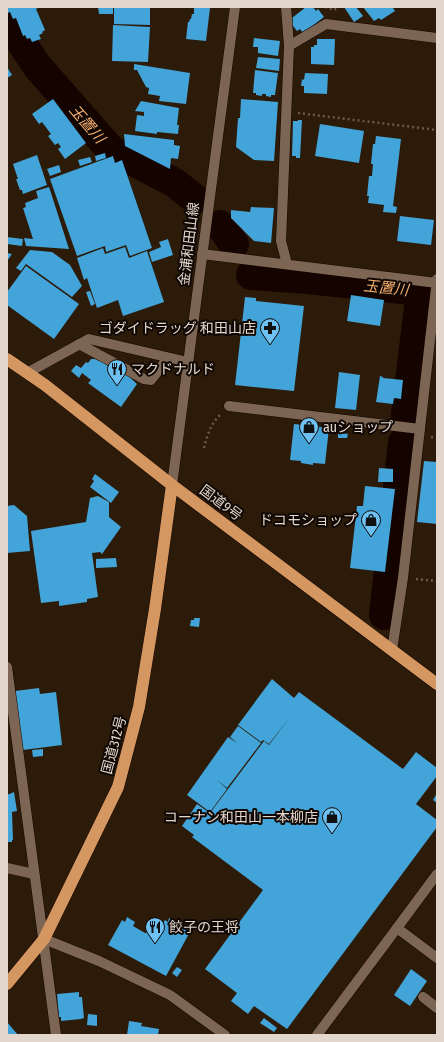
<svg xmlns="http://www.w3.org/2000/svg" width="444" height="1042" viewBox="0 0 444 1042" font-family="'Fira Sans Condensed','Noto Sans JP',sans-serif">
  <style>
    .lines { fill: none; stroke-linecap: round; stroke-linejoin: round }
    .river { stroke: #150300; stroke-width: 30 }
    .building { fill: #42a4d8 }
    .lane-casing { stroke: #140500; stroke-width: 11 }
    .street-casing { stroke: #140500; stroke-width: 11 }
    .secondary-casing { stroke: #140500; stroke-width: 11 }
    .highway-casing { stroke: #140500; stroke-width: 13 }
    .path { stroke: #6a5a4b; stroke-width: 2.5; stroke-dasharray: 2 3; stroke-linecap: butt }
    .lane { stroke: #7c6653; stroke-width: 10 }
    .street { stroke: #7c6653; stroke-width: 10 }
    .secondary { stroke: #7c6653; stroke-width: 10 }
    .highway { stroke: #d49761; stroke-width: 12 }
    .labels { text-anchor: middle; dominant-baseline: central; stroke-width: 4; stroke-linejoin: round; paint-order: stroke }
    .street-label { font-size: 14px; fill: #e3d6cc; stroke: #0f0703 }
    .poi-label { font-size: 14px; fill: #e3d6cc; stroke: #0f0703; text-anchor: end }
    .water-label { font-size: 15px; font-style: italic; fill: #f8af6d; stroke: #0f0703 }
  </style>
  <rect width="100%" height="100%" fill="#2d1b09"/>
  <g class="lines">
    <path class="river" d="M7 18 14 31 37 66 110 149 175 183 195 199
      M220 225 234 244
      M251 275 308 279 421 291 406 414
      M384 615 403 442"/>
  </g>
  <path class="building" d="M7 7H38V8L36 9 45 30 42 32 43 33 39 35 41 39 32 42 30 38 27 39 25 35 23 36 16 18 13 19 10 12 8 13Z
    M98 7H113V14H99Z
    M114 7H150V25L114 24Z
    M194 7 210 8 206 41 186 39 188 22H189L190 19H191L192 14H194Z
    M306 7H313L316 11 318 9 324 17 303 33 300 29 297 31 290 22 293 20 292 18Z
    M344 7H356L363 16 354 22Z
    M363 7H394L393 8 395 11 381 20 379 18 374 21Z
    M113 25 150 27 148 62 112 61Z
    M254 38 280 41 278 56 258 53V47H253Z
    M317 39H335L334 65 311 64V47H314V45H317Z
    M258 57 280 59 279 71 256 68Z
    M134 64 190 73 186 104 159 101 160 96 148 94 149 88 146 87 137 70H134Z
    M7 67 12 75 7 78Z
    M255 70 278 73 275 95H271V97L266 96V94H262V96L256 95V93H253Z
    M305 73 328 74 327 94 304 93V86H301L302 79 304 80Z
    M53 99 86 143 65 159 58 149 61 147 58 143 55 145 48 136 51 134 42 122 39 124 32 114Z
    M241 99 278 102 274 161 254 160 236 147 238 118H240Z
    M141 101 179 108 177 125H179L178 134 157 132V134L135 131 137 115 144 116V112L135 111Z
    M298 120H302L300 158H296V156H292L293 121H298Z
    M320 124 364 131 359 163 315 156Z
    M124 134 174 140V145L180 146 178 159 171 158 170 169 125 146Z
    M376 136 401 139 393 206 397 207 396 213 383 212 384 205 368 203 369 196H367L369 176H372L373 164H371L373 144H375Z
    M105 153 106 158 96 161 95 156Z
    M37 155 47 185 23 194 22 190H20L16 179H18L13 164Z
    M113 156 115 163 122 160 152 248 130 256 126 245 106 252 105 246 77 256 50 179Z
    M90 157 92 162 80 166 78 160Z
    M59 165 61 172 50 176 47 169Z
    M49 187 51 193 69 249 26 246 24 238 33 239 23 208 26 207 25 203 38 198 36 191Z
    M251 207 274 208 271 243 254 241 231 218V210L250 212Z
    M400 216 434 220 431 245 397 241Z
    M7 237 23 239 22 246 7 244Z
    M168 239 173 255 152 262 149 252 161 247 159 242Z
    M125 247 129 258 147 251 164 302 123 316 118 300 97 308 87 278 84 280 77 258 103 248 105 254Z
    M30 250 52 252 70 265 82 286 72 297 26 264 21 271 16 268Z
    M7 253 12 254 7 261Z
    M26 266 79 304 54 339 7 305V292Z
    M90 291 95 304 91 306 86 292Z
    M351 295 384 300 380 326 347 321Z
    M245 297 256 298V301L304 306 294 391 235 385Z
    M91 359H95L99 361 100 360 120 375 123 371 137 384 121 407 88 383 91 380 82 373 79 378 71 371 76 365 81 368 86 362 88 363Z
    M339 372 360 375 356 410 335 408Z
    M380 376 383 377V378L403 380 401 399 394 398 393 404 376 402Z
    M294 424 329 428 325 464 313 463V465L301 463V461L290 460Z
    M338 433 348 434 347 438H338Z
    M424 461 437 462V524L417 522Z
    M379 468 393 469V482H378Z
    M95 474 119 492 111 503 90 487 94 481 92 479Z
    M365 486 395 489 385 572 350 568 357 506H363Z
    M98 496 109 502V517L121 527 102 554 100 552 92 553 98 597 87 599V602L59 606V601L41 603 31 531 86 522 90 498Z
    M14 505 27 516 30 551 7 553V506Z
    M116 558 117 567 96 568V559Z
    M194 618H200L199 627 190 626 191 620H194Z
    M272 679 294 698 299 692 403 769 416 752 437 768V776L416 804 437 820V827L287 1029 254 1006 248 1014 231 1001 237 993 205 969 263 890 192 837 194 835 182 826 197 804 210 813 264 741 269 745 289 718 269 744 263 740 261 742 238 725Z
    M39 688 40 694 56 692 62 745 23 750 15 691Z
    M238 726 261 743 227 788 217 780 227 789 210 812 187 795 228 737 237 743 230 737Z
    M43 749V756L33 757 32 750Z
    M14 792 17 811 12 812 13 840H12V842H7V795Z
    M437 793V803L433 800Z
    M127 917 135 922 133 926 145 933 160 928 165 920 168 922 169 918 191 930 166 976 108 945 122 920 125 922Z
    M177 967 182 970 177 977 172 973Z
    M411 969 427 981 410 1006 394 995Z
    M79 992V997H82L84 1018 81 1019 61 1021V1017H59L57 994Z
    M88 1014 97 1015V1026L87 1025Z
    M264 1018 277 1028 274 1032 260 1023Z
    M129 1021 142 1023 141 1026 159 1029 158 1035H127Z
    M7 1022 18 1035H7Z"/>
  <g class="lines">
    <defs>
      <path id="lane" d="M79 344 144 379 151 380 168 358
        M229 406 420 429
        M423 997 437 1008"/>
      <path id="street" d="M286 7 289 46
        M202 254 437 283
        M287 264 281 241 289 46 326 24 437 38
        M27 373 89 339 188 362
        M392 650 403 578 437 279
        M7 667 56 1035
        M7 868 34 874
        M397 928 437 874"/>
      <path id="secondary" d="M172 485 235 7
        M44 939 99 961 170 995 225 1035
        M317 1035 397 928 437 958"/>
      <path id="highway" d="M7 359 45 385 172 485 437 684
        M7 984 44 939 118 787 139 707 155 609 172 485"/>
    </defs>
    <use href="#lane" class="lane-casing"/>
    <use href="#street" class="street-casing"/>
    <use href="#secondary" class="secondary-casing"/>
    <use href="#highway" class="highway-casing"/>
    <path class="path" d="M325 7 334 10 338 7
      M298 113 437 130
      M431 437 437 438
      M204 448C207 435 211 424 220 415
      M416 579 437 581"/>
    <use href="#lane" class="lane"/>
    <use href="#street" class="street"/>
    <use href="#secondary" class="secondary"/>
    <use href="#highway" class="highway"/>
  </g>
  <defs>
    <symbol id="pharmacy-pin" viewBox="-11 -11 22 30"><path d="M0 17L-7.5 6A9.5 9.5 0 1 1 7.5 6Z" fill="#6dc2f3" stroke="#0f0703"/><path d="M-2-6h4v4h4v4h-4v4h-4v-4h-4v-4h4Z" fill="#111"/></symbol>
    <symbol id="restaurant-pin" viewBox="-11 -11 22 30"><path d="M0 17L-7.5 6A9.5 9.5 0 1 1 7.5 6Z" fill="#6dc2f3" stroke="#0f0703"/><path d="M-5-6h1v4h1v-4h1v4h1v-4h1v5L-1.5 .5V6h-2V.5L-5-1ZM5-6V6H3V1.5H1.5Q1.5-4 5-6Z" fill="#111"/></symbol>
    <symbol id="shop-pin" viewBox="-11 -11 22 30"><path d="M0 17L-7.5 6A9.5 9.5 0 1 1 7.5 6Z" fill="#6dc2f3" stroke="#0f0703"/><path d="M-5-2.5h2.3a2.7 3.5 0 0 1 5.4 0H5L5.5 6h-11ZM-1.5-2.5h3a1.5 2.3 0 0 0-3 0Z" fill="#111"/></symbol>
  </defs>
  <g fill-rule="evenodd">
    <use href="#pharmacy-pin" x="259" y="317" width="22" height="30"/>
    <use href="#restaurant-pin" x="106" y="358" width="22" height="30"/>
    <use href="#shop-pin" x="298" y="416" width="22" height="30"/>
    <use href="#shop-pin" x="360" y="509" width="22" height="30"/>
    <use href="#shop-pin" x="321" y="806" width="22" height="30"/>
    <use href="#restaurant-pin" x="144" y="916" width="22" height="30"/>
  </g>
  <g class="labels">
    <g class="street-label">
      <text transform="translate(189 244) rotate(-83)">金浦和田山線</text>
      <text transform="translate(221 503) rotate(37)">国道9号</text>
      <text transform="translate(114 745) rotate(-75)">国道312号</text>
    </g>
    <g class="poi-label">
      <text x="256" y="328">ゴダイドラッグ 和田山店</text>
      <text x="131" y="369" text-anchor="start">マクドナルド</text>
      <text x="323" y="427" text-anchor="start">auショップ</text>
      <text x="357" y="520">ドコモショップ</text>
      <text x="318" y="817">コーナン和田山一本柳店</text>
      <text x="169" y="927" text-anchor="start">餃子の王将</text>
    </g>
    <g class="water-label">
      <text transform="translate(87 124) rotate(49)">玉置川</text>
      <text transform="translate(386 288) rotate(6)">玉置川</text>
    </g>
  </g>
  <rect width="444" height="1042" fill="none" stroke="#e3d6cc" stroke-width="16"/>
</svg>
